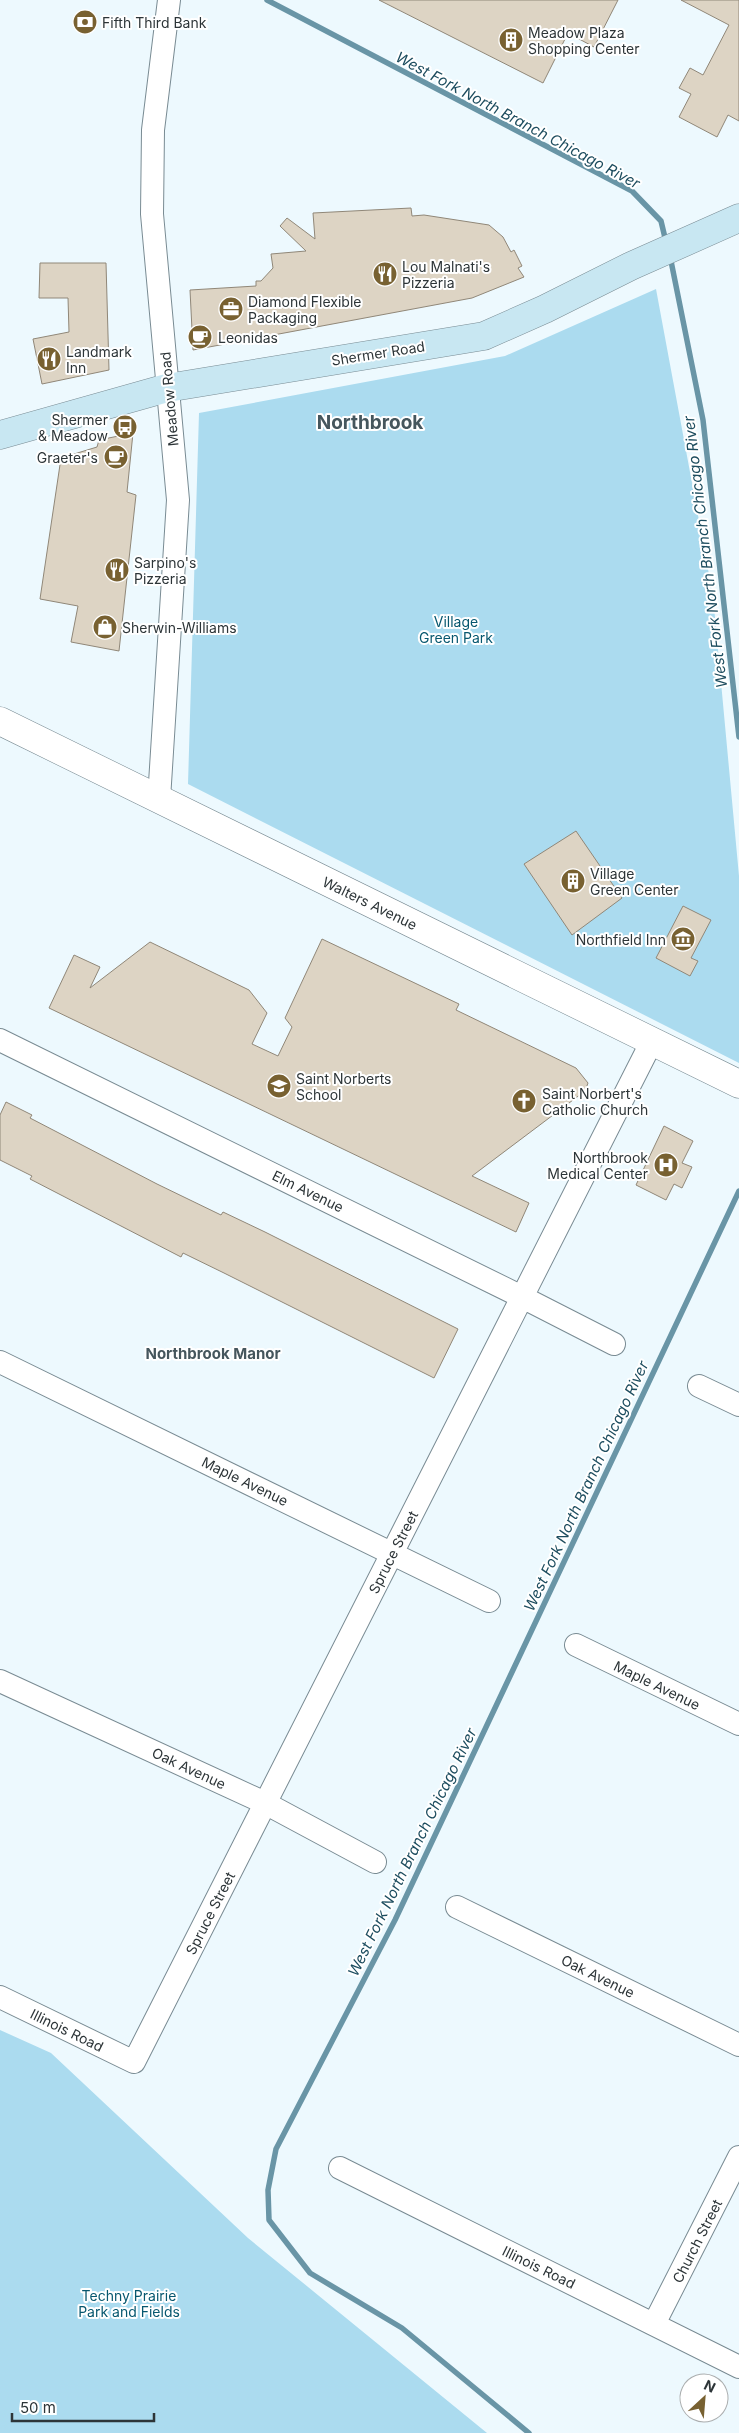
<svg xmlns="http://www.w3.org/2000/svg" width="739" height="2433" viewBox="0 0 739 2433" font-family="Inter,sans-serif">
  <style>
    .green { fill: #abdbef }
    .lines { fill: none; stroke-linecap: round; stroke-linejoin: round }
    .stream { stroke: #6995a6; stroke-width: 5.5 }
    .building { fill: #ddd4c4; stroke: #908778 }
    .minor-casing { stroke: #798b93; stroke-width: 24 }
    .tertiary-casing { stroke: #798b93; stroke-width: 29 }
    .secondary-casing { stroke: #798b93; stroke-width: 29 }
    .minor { stroke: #fff; stroke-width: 22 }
    .tertiary { stroke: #fff; stroke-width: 28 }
    .secondary { stroke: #c8e7f2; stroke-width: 28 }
    .labels { text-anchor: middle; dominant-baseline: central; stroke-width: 4; stroke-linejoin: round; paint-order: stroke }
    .poi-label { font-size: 14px; fill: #2d3538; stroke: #fff; text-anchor: start }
    .street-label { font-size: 14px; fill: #2d3538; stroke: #fff }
    .park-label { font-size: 14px; fill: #06576f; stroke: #fff }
    .water-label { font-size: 15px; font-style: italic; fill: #1d4d5f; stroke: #fff }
    .neighbourhood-label { font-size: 15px; font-weight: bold; fill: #45565d; stroke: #fff }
    .district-label { font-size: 19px; font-weight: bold; fill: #45565d; stroke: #fff }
  </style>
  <rect width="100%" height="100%" fill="#edf9fe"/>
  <path class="green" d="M656 289 713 596 739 876V1063L188 784 199 413 505 356Z
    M0 2030 51 2053 248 2238 487 2433H0Z"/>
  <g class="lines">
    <path class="stream" d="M267 0 632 191 661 221 666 242
      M670 256 703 420 739 737
      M529 2433 402 2328 310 2273 269 2220 268 2190 276 2149 395 1920 739 1191"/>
  </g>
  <path class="building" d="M379 0H618L594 47 568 33 543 83Z
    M681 0H739V121L728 115 717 137 679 117 691 94 679 88 690 68 703 75 729 25Z
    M411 208 412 216 424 215 489 225 503 237 511 252 514 250 522 266 518 268 524 277 472 298 193 350 190 290 256 286V281H261L273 268 271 254 306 251 280 226 287 218 315 239 313 213Z
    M40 263H106L109 370 42 384 33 339 69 332 68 298H39Z
    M133 433 127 492 136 495 119 651 71 642 78 606 40 599 61 458 97 447 99 440Z
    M576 831 622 898 572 935 524 864Z
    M683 906 711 920 691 958 698 961 690 976 656 958Z
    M322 939 459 1004 456 1010 576 1068 588 1083 585 1091 472 1176 529 1203 516 1232 49 1008 74 955 100 967 90 988 150 942 249 990 267 1013 252 1044 278 1056 292 1027 285 1018Z
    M6 1102 32 1115 30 1118 157 1184 221 1215 223 1212 265 1232 458 1329 434 1378 224 1273 183 1253 181 1257 30 1179 32 1176 0 1160V1115Z
    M664 1126 693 1141 682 1163 692 1167 682 1188 674 1184 666 1200 636 1185Z"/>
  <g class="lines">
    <defs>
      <path id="minor" d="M159 799 178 500 152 214 153 130 169 0
        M0 1040 522 1297 614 1344
        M0 1362 489 1601
        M699 1386 739 1405
        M576 1645 739 1724
        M0 1681 265 1803 375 1862
        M457 1907 739 2045
        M0 1997 134 2062 652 1041
        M340 2168 739 2367
        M654 2324 739 2157"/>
      <path id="tertiary" d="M0 721 739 1084"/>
      <path id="secondary" d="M0 435 167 388 484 336 545 309 631 266 739 218"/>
    </defs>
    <use href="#minor" class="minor-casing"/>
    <use href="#tertiary" class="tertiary-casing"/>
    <use href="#secondary" class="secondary-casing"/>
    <use href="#minor" class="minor"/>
    <use href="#tertiary" class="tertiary"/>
    <use href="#secondary" class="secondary"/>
  </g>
  <defs>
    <symbol id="bank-disc" viewBox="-11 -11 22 22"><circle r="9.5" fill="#786131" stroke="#fff"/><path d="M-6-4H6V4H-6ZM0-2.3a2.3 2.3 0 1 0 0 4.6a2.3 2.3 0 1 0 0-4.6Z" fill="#fff"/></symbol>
    <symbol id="building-disc" viewBox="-11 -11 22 22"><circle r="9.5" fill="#786131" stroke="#fff"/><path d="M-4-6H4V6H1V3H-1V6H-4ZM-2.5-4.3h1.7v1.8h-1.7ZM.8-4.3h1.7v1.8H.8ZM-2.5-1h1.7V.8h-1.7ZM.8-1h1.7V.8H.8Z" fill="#fff"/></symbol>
    <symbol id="restaurant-disc" viewBox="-11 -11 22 22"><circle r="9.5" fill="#786131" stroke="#fff"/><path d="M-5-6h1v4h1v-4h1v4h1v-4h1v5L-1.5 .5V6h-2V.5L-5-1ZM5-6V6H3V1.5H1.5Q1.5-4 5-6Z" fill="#fff"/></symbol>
    <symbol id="office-disc" viewBox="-11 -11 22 22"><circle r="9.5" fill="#786131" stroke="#fff"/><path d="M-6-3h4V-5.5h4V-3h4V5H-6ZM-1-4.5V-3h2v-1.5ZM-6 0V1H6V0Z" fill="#fff"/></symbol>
    <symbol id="cafe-disc" viewBox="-11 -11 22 22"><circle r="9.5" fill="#786131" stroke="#fff"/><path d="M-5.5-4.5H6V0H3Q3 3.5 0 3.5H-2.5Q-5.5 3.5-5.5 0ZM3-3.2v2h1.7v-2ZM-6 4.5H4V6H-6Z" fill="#fff"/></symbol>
    <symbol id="bus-disc" viewBox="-11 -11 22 22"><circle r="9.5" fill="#786131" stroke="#fff"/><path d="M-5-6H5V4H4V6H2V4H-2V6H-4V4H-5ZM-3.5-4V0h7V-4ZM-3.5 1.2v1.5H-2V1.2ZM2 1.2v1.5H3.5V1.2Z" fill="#fff"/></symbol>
    <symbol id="shop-disc" viewBox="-11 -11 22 22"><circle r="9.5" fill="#786131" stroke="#fff"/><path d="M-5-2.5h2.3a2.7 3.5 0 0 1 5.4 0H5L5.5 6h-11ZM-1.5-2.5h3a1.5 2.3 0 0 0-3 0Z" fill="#fff"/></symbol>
    <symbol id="museum-disc" viewBox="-11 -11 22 22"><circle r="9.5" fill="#786131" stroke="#fff"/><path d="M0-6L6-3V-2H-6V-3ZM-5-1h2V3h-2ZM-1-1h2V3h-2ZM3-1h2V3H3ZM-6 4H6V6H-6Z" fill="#fff"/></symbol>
    <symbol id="school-disc" viewBox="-11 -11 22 22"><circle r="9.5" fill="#786131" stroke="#fff"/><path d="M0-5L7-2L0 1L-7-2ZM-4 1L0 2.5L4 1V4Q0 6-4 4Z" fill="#fff"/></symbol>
    <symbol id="church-disc" viewBox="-11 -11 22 22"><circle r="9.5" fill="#786131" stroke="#fff"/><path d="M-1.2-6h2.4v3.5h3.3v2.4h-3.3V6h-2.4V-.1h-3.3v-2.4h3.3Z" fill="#fff"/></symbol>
    <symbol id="hospital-disc" viewBox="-11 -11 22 22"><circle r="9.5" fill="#786131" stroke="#fff"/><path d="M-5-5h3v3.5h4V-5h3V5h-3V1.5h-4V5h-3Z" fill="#fff"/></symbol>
  </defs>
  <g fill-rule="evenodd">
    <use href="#bank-disc" x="71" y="8" width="28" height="28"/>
    <use href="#building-disc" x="497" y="26" width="28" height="28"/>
    <use href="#restaurant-disc" x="371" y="260" width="28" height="28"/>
    <use href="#office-disc" x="217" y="295" width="28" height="28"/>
    <use href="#cafe-disc" x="186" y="323" width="28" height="28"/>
    <use href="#restaurant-disc" x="35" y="345" width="28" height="28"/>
    <use href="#bus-disc" x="111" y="413" width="28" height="28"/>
    <use href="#cafe-disc" x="102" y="443" width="28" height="28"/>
    <use href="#restaurant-disc" x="103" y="556" width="28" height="28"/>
    <use href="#shop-disc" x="91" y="613" width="28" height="28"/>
    <use href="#building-disc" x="559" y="867" width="28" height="28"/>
    <use href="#museum-disc" x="669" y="925" width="28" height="28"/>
    <use href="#school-disc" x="265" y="1072" width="28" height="28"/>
    <use href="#church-disc" x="510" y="1087" width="28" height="28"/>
    <use href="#hospital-disc" x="652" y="1151" width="28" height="28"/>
  </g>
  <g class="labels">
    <g class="poi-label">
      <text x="102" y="22">Fifth Third Bank</text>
      <text x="528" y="32">Meadow Plaza<tspan x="528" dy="16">Shopping Center</tspan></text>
      <text x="402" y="266">Lou Malnati's<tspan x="402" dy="16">Pizzeria</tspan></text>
      <text x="248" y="301">Diamond Flexible<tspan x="248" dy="16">Packaging</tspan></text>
      <text x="218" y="337">Leonidas</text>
      <text x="66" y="351">Landmark<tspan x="66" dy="16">Inn</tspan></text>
      <text x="108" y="419" text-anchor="end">Shermer<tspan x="108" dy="16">&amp; Meadow</tspan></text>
      <text x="98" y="457" text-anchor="end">Graeter's</text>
      <text x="134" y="562">Sarpino's<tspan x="134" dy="16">Pizzeria</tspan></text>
      <text x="122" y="627">Sherwin-Williams</text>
      <text x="590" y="873">Village<tspan x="590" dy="16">Green Center</tspan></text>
      <text x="666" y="939" text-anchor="end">Northfield Inn</text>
      <text x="296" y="1078">Saint Norberts<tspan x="296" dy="16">School</tspan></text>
      <text x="542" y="1093">Saint Norbert's<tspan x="542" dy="16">Catholic Church</tspan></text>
      <text x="648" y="1157" text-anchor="end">Northbrook<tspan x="648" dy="16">Medical Center</tspan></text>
    </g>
    <g class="street-label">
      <text transform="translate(378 353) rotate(-9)">Shermer Road</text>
      <text transform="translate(169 399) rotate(-95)">Meadow Road</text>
      <text transform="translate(370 903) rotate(26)">Walters Avenue</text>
      <text transform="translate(308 1191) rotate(26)">Elm Avenue</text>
      <text transform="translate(245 1481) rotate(26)">Maple Avenue</text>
      <text transform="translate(393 1552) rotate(-63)">Spruce Street</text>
      <text transform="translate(657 1685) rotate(26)">Maple Avenue</text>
      <text transform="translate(189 1768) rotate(25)">Oak Avenue</text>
      <text transform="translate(210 1913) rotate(-63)">Spruce Street</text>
      <text transform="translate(598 1976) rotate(26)">Oak Avenue</text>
      <text transform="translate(67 2030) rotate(26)">Illinois Road</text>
      <text transform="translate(697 2241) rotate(-63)">Church Street</text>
      <text transform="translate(539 2267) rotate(26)">Illinois Road</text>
    </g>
    <g class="park-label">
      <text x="456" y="621">Village<tspan x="456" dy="16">Green Park</tspan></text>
      <text x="129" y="2295">Techny Prairie<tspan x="129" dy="16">Park and Fields</tspan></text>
    </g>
    <g class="water-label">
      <text transform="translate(518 120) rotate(28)">West Fork North Branch Chicago River</text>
      <text transform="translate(705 552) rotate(-97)">West Fork North Branch Chicago River</text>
      <text transform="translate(586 1486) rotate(-65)">West Fork North Branch Chicago River</text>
      <text transform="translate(412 1852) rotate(-64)">West Fork North Branch Chicago River</text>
    </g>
    <g class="neighbourhood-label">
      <text x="213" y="1353">Northbrook Manor</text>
    </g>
    <g class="district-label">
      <text x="370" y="422">Northbrook</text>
    </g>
  </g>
  <g transform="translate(704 2398) rotate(26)"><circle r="24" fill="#ffffff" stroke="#abaeaf"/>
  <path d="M0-4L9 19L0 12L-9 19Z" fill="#786131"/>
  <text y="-8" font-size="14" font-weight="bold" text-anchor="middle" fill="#2d3538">N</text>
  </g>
  <path d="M12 2413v8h142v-8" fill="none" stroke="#2d3538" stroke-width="2.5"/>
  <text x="20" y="2413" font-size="15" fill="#2d3538" stroke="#ffffff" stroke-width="4" paint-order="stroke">50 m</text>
</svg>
